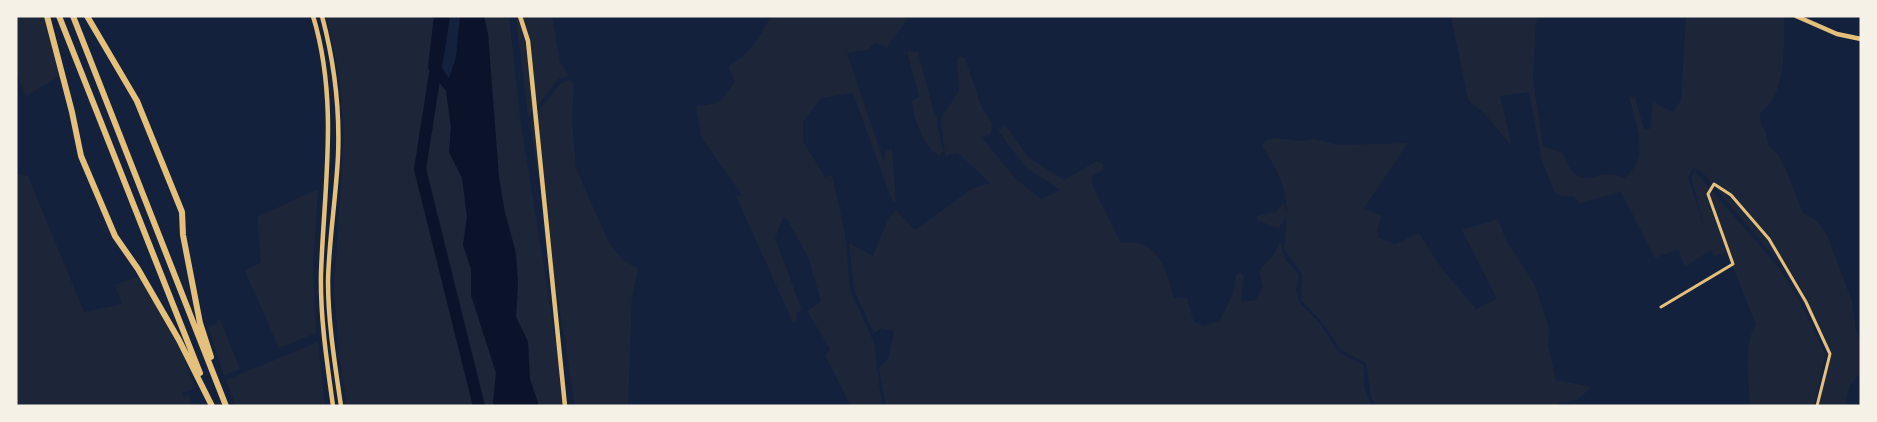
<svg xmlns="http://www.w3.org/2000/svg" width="1877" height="422" viewBox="0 0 1877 422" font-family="Signika,sans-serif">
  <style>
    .green { fill: #1d2539 }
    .water { fill: #0b132b }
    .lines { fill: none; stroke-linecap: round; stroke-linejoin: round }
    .river { stroke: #0b132b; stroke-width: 12 }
    .minor { stroke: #e5c07b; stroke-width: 3 }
    .tertiary { stroke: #e5c07b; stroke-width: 4.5 }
    .motorway { stroke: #e5c07b; stroke-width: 6 }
  </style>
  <rect width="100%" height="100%" fill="#14213d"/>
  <path class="green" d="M16 16H44L60 76 26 96 16 73Z
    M326 16H434L428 68 446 90 451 128 449 152 462 178 467 217 463 245 471 269V295L496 373 494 406H347L339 354 334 290 344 132 339 74Z
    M484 16H509L520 117 566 406H539L530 379 528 342 516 317 518 285 516 253 505 213 499 178 488 34Z
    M516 16H552L560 62 569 76 558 79 528 118Z
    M771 16H910L887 47 874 43 868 50 847 53 884 162 886 151 892 149 896 202 892 201 853 93 821 98 803 122V141L825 177 832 175 845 233 850 290 874 343 882 406H851L825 355 830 349 807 311 821 301 808 257 787 219 783 218 775 238 802 310 796 314 797 321 793 323 736 196 742 195 701 137 696 106C725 104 719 100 735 82L728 66C750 55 759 37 771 16Z
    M1451 16H1539L1536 22 1533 79 1543 146 1563 153C1579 199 1597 164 1624 178 1652 158 1635 125 1629 96L1634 98V94L1644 129H1650L1653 102 1673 112 1681 100 1686 16H1784C1784 46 1787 94 1760 113L1761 125 1765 130 1769 146 1778 155 1787 172 1803 213 1817 221 1827 235 1852 301 1856 331 1861 343V372L1850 385 1844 406H1818L1828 361 1827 347 1782 266 1703 173 1694 168 1688 177 1705 230 1691 177 1695 171 1780 269 1800 302 1825 354 1814 406H1750C1749 387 1743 339 1756 325L1727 252 1714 256 1711 250 1685 267 1678 249 1655 258 1621 192 1580 203 1574 197 1556 195 1542 161 1529 92 1500 96 1512 147 1484 113 1468 100Z
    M907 51 918 52 935 116H938L937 124 943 151 939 156C924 147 913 119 912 101L919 97Z
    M960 56 965 58 982 108 992 123 991 133 982 138 1016 179 1041 199 1060 190 1025 167 998 130 1006 126 1028 157 1064 180 1097 161 1103 164V170L1092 176V185L1121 243C1127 243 1136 242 1142 244 1163 252 1168 279 1174 298H1187L1194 322 1205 326 1220 320 1233 294 1236 275 1240 272 1244 276 1241 302 1256 300 1263 286C1256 265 1262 270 1273 255 1276 251 1278 245 1280 241L1285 259 1299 275 1296 290 1300 304 1319 322 1339 353 1364 365V388L1372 406H886L879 368 888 359 894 331 882 328 874 333 854 290 849 243 873 256 889 217 896 210 915 230 973 188 990 183 958 153 945 156 941 118 959 91 957 61Z
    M570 80 574 84 572 121 576 168 608 241 623 260 638 269 632 297 628 406H575L530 122 561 83Z
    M1275 138 1299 141 1314 139 1339 145 1408 143 1364 208 1382 216 1377 229 1379 238 1395 244 1419 233 1439 265 1476 309 1497 299 1462 230 1498 219 1506 240 1535 285 1550 332 1548 345 1556 380 1592 387 1577 400 1558 403V406H1376L1371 398 1366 363 1341 350 1322 322 1301 300 1302 274 1284 249C1289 201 1289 187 1262 146L1266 140Z
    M16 173 28 176 84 312 122 304 115 285 139 276 175 333 195 388 182 393 184 397 189 395 193 406H16Z
    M318 189 313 268 316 333 279 348 245 271 261 262 257 217Z
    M1284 202 1287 215 1279 228 1258 221 1257 216 1276 212Z
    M219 317 240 369 224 376 208 326 217 324Z
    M318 342 325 406H236L226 380Z"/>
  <path class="water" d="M434 16H437L434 56 449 78 456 57 460 16H484L488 34 499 178 505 213 516 253 518 285 516 317 528 342 530 379 539 406H494L493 402 496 373 471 295V269L463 245 467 217 462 178 449 152 451 128 446 91 428 68Z"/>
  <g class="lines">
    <path class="river" d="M444 16 420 169 479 406"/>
    <path class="minor" d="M1661 307 1733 264 1708 194 1714 184 1731 195 1769 239 1806 302 1830 354 1817 406"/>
    <path class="tertiary" d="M313 16C339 101 324 187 321 273 320 317 327 362 333 406
      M322 16C334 61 340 109 338 156 336 198 329 239 328 281 328 322 335 365 341 406
      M520 16 528 41 565 406
      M1796 16 1837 34 1861 39"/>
    <path class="motorway" d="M47 16 72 112 81 156 115 236 138 269 179 340 212 406
      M59 16 200 373
      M73 16 226 406
      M87 16 137 101 182 212 183 235 200 323 211 357"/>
  </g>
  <rect width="1877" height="422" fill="none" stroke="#f6f1e7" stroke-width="35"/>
</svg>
